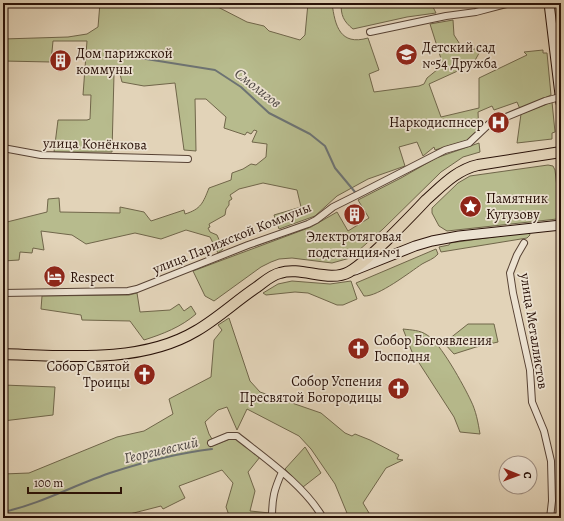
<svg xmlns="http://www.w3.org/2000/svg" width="564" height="521" viewBox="0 0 564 521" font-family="Alegreya,serif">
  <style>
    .green { fill: #b7bb8d; stroke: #70664a }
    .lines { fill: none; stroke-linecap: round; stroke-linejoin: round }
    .stream { stroke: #6d7373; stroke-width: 2 }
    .street-casing { stroke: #574234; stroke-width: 8 }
    .secondary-casing { stroke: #291108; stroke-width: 11 }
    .primary-casing { stroke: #291108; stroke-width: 12 }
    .street { stroke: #ece2d1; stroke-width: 6 }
    .secondary { stroke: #ece2d1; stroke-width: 9 }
    .primary { stroke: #e2d3b8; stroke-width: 10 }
    .labels { text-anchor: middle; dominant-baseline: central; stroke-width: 3.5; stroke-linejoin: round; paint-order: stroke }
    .poi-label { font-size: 14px; fill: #291108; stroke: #ece2d1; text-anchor: start }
    .street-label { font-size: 14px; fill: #291108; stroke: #ece2d1 }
    .water-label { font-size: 15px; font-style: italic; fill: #514a46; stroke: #ece2d1 }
  </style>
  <rect width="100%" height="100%" fill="#e2d3b8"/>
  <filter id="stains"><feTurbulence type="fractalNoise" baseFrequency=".005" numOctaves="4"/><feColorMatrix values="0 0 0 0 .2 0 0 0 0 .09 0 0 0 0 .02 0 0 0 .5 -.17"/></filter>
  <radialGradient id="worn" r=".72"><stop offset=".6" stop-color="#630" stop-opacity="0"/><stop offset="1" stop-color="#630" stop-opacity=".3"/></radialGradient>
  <path class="green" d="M100 3H214V5L247 22 264 26 269 31 300 40 305 35 308 3H332C335 26 340 46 368 38L379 70 369 74 374 92 419 86 424 84 427 78 443 65 430 24 453 20 454 35 461 46 463 53 483 46 473 64 429 84 441 117 479 108V78L527 55 524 52 543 50V53H547L551 95 520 109 517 102 494 110 492 106 478 112 479 137 435 150 434 147 423 156 417 142 399 147 405 166 368 179 337 196 315 216 279 229 274 215 301 207 297 190 263 183 239 189 230 195 232 199 229 201V205L226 209 225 215 209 224 210 227 208 228 210 232 217 235 223 249 218 253 210 237 186 230 161 239 135 233 86 244 72 235 41 231 44 250 33 248 32 253 20 252 19 260 3 261V223L47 212 48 199 59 198 60 212 120 213V207L144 212 151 221 184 210 185 214C201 209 203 203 209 188L231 180 232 173 243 169 251 164 256 165 266 157 267 144 252 142 257 131 254 130 251 134 247 132 245 135 224 128 226 117 206 99H195L196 151 184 150 175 83 144 86 122 82 120 74H114L112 152H54L58 120H87L90 119 91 95H83L87 41H53L51 62 3 61V39L68 37 87 34 98 27Z
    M341 3H431L436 13 407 17 353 29C343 21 341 15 341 3Z
    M552 102 555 132 552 133V139L517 143 521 114Z
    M479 143 480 152 463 157 441 172 383 229 350 258 332 263 292 258 279 259 271 262 261 267 214 301 205 296 193 271 311 227 337 212 348 231 369 218 358 200 401 178 436 158Z
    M548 165 553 166 555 170 560 214 557 219 447 231 439 226 432 213V208L458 183 470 176 477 175Z
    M529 232 530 235 527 238 441 252 439 247 449 245 450 243Z
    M436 249 438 254C434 259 427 261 422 264 410 272 378 297 364 296L356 283Z
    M292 281 330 284 351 281 357 299 343 305H337L308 293 295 292 266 295 263 293 278 284Z
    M137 293 140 312 170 310 179 304 184 311 191 306 196 314C181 327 163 334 144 340L130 321 82 320 81 315 41 309 42 296 129 295Z
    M229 318 250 381 260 392 321 413 345 433 352 436 355 434 370 440 399 455 397 459 403 460 386 468 363 503 372 518H349L335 484 311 449 299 436 247 409 237 430 227 407 218 410 205 422 209 434 212 439V446L235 437 260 457 248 472 255 491 250 511 270 513 269 518H230L226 507 233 483 222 470 179 486 185 498 163 509 161 506 122 516V518H3V474L29 473 117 437 144 431 173 414 169 399 211 377 214 340 222 330 218 325Z
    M468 324H494L498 342 476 347 454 354 444 343Z
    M403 329C411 330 420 330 427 335 440 342 464 386 471 401 476 411 478 422 480 434L460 432 454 417 412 352Z
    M3 385 55 387 53 415 3 421Z
    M305 447 321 473 303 487 285 469Z"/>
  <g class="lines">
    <path class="stream" d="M140 58 215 70 241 87 269 113 310 134 325 146 335 168 355 192
      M3 512C41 504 76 484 113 472 144 462 179 453 212 449"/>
    <defs>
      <path id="street" d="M370 32 446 16 476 12 510 3
        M3 148 41 155 188 159
        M524 243 517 255 510 273 513 293 530 370 532 402 544 431 551 461 552 501 550 518
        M3 293 128 291 137 289 248 245 308 224 316 220 333 207 355 196 445 150 469 143 489 124 545 101 560 97
        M211 443 228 436H237C266 459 305 486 323 518
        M272 518C272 498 274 490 282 472"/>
      <path id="secondary" d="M549 3 561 103
        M355 270 415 246 432 241 459 236 561 225"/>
      <path id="primary" d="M3 354C64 356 141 364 196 331 217 319 236 301 257 287 264 282 271 275 280 273 301 266 329 283 349 272 363 264 376 250 388 239 401 226 414 213 426 200 442 186 456 170 478 165L561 152"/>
    </defs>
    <use href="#street" class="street-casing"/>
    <use href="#secondary" class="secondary-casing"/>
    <use href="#primary" class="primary-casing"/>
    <use href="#street" class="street"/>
    <use href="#secondary" class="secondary"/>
    <use href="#primary" class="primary"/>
  </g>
  <defs>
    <symbol id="school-disc" viewBox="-11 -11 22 22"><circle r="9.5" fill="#8f2418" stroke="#ece2d1"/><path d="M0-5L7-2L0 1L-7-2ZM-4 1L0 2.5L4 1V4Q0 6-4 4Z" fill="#fff"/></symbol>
    <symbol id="building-disc" viewBox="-11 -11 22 22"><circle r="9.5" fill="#8f2418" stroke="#ece2d1"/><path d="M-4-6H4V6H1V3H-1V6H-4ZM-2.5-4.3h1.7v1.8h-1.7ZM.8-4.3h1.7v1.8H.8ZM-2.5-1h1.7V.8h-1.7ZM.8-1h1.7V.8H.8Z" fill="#fff"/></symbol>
    <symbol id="hospital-disc" viewBox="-11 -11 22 22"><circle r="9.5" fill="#8f2418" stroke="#ece2d1"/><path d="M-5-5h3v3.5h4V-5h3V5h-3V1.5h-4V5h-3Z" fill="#fff"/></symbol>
    <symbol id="sight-disc" viewBox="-11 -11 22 22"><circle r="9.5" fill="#8f2418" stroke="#ece2d1"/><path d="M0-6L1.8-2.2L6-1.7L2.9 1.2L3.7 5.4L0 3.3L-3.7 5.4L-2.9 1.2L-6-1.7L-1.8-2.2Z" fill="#fff"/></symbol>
    <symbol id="hotel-disc" viewBox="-11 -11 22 22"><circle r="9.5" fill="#8f2418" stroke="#ece2d1"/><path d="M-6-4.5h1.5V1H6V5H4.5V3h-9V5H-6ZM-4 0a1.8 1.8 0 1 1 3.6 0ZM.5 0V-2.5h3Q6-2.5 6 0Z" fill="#fff"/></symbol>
    <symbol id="church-disc" viewBox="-11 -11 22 22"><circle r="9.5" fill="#8f2418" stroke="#ece2d1"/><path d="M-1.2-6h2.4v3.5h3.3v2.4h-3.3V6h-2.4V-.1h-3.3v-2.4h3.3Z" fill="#fff"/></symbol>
  </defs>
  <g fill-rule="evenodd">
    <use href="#school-disc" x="394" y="42" width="25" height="25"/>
    <use href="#building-disc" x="48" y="48" width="25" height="25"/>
    <use href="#hospital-disc" x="486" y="110" width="25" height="25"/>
    <use href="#sight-disc" x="458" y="194" width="25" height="25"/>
    <use href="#building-disc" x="342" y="202" width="25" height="25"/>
    <use href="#hotel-disc" x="42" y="264" width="25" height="25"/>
    <use href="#church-disc" x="346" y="336" width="25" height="25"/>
    <use href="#church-disc" x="132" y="362" width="25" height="25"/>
    <use href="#church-disc" x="386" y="376" width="25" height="25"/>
  </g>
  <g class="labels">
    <g class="poi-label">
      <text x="422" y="47">Детский сад<tspan x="422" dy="16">№54 Дружба</tspan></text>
      <text x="76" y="53">Дом парижской<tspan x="76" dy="16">коммуны</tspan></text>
      <text x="484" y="122" text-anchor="end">Наркодиспнсер</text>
      <text x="486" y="198">Памятник<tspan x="486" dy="16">Кутузову</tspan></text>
      <text x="354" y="236" text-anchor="middle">Электротяговая<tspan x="354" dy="16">подстанция №1</tspan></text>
      <text x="70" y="277">Respect</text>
      <text x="374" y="340">Собор Богоявления<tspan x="374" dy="16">Господня</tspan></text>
      <text x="130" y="366" text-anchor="end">Собор Святой<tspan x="130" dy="16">Троицы</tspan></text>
      <text x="382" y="381" text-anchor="end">Собор Успения<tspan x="382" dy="16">Пресвятой Богородицы</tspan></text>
    </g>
    <g class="street-label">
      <text transform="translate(95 144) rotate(1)">улица Конёнкова</text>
      <text transform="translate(232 238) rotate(-22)">улица Парижской Коммуны</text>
      <text transform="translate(534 331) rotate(81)">улица Металлистов</text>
    </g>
    <g class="water-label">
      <text transform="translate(258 88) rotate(38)">Смолигов</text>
      <text transform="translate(161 450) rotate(-13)">Георгиевский</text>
    </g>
  </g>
  <rect width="564" height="521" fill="none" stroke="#e2d3b8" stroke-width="16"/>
  <rect x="4" y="4" width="556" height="513" fill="none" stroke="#291108" stroke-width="2"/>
  <rect x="8" y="8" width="548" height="505" fill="none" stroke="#291108"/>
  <g transform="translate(518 475) rotate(91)"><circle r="19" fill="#ece2d1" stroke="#9e8e81"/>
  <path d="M0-3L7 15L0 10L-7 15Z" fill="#8f2418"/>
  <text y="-6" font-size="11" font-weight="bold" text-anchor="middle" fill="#291108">С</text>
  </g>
  <path d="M28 487v6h93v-6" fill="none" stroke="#291108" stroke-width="2"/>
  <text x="34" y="487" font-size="12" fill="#291108" stroke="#ece2d1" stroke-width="3" paint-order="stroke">100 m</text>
  <rect width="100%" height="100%" filter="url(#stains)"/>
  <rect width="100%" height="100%" fill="url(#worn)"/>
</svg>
